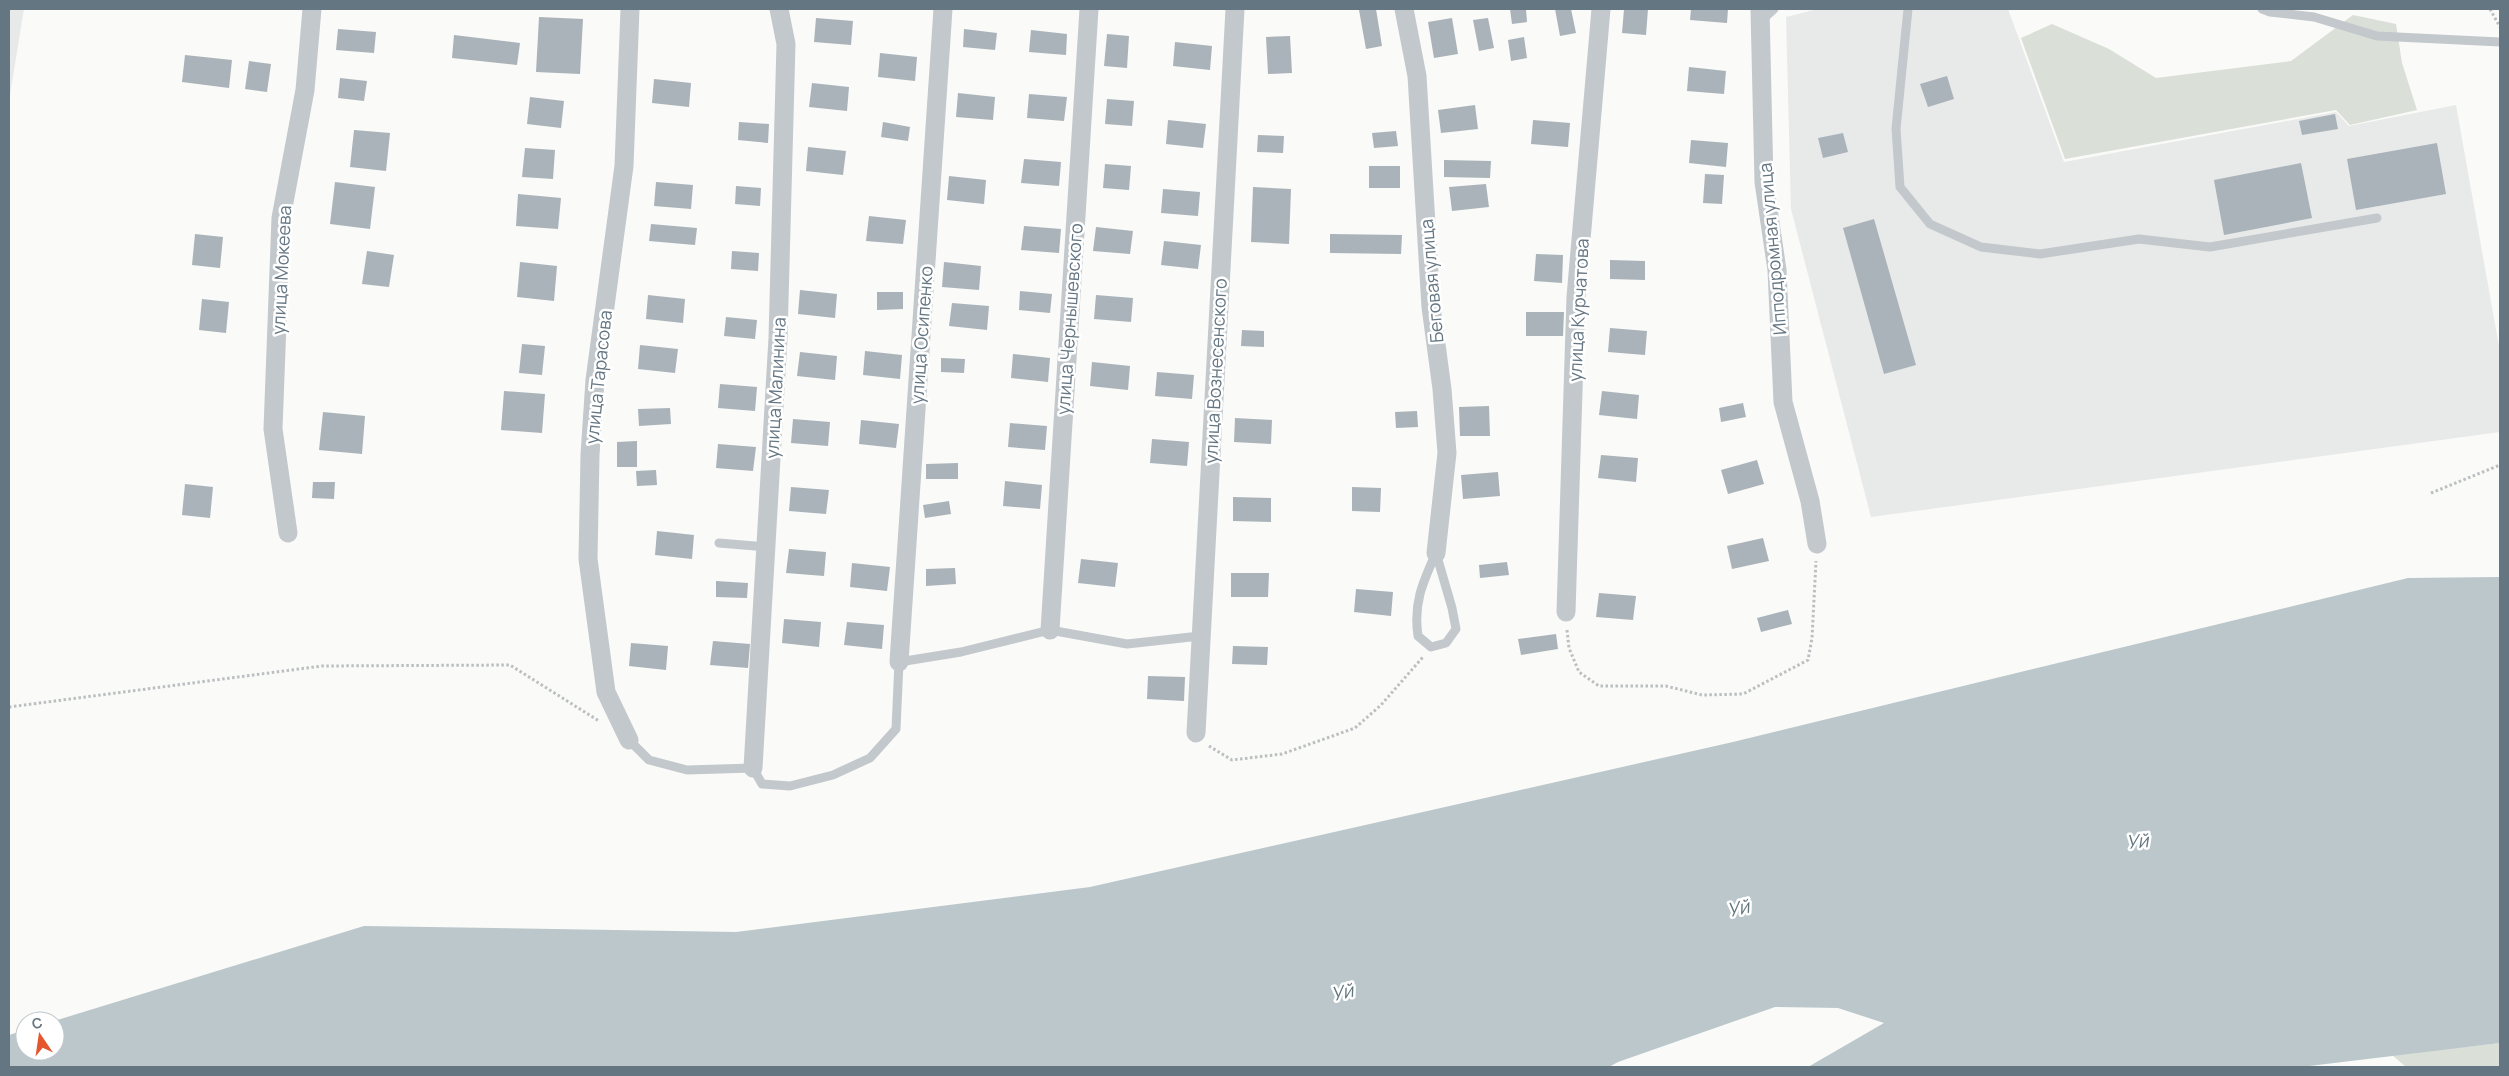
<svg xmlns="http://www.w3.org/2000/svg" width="2509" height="1076" viewBox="0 0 2509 1076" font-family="Manrope,sans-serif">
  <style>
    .built { fill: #e8e9e9 }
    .green { fill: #dadfd7 }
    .water { fill: #bbc7cb }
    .building { fill: #aab3b9 }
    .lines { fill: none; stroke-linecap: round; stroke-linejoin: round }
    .path { stroke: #bbbfc2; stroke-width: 3; stroke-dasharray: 2.5 2.5; stroke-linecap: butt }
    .service { stroke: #c3c8cc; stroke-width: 9 }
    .minor { stroke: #c3c8cc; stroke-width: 19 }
    .labels { text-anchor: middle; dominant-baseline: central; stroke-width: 5; stroke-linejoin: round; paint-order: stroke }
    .street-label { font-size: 18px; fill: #657683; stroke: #fff }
    .water-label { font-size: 19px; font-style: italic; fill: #60757c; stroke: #fff }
  </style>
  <rect width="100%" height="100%" fill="#fafaf8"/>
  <path class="built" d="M9 9H24L9 101Z
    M1818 9H2008L2064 162 2336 112 2349 126 2456 105 2500 352V432L1871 517 1791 209 1786 17Z"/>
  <path class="green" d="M2353 15 2396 24 2402 63 2417 110 2350 125 2336 110 2065 159 2021 38 2052 24 2109 49 2156 78 2291 61Z
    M2500 1043V1067H2406L2392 1055Z"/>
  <path class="water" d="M2500 577V1043L2301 1067H1808L1884 1023 1838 1008 1775 1007 1618 1062 1609 1067H9V1035L25 1030V1051H55L54 1021 364 926 736 932 1090 887 1733 742 2408 578Z"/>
  <path class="building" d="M1376 9 1382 46 1366 49 1359 10Z
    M1510 9H1526L1527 22 1512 24Z
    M1555 9H1571L1576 33 1560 36Z
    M1624 9H1648L1646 35 1622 33Z
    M1691 9H1728L1727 23 1690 20Z
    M539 17 583 19 580 74 536 72Z
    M816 18 853 21 851 45 814 42Z
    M1452 18 1458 54 1434 58 1428 22Z
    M1488 18 1494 48 1479 51 1473 20Z
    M338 29 376 32 374 53 336 50Z
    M964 29 997 33 995 50 963 47Z
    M1031 30 1067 34 1066 55 1029 52Z
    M1107 34 1129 36 1127 68 1104 66Z
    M454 35 520 43 517 65 452 58Z
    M1290 36 1292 73 1268 74 1266 37Z
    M1524 37 1527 58 1511 61 1508 40Z
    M1175 42 1212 46 1210 70 1173 66Z
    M880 53 917 57 915 81 878 77Z
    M185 55 232 60 229 88 182 82Z
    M249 61 271 64 267 92 245 89Z
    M1689 67 1726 71 1724 94 1687 91Z
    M1947 76 1954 99 1928 107 1920 84Z
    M340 78 367 81 364 101 338 98Z
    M654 79 691 83 689 107 652 103Z
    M812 83 849 87 847 111 809 107Z
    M958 93 995 97 993 120 956 117Z
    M1029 94 1067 97 1064 121 1027 118Z
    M530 97 564 101 561 128 527 124Z
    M1107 99 1134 101 1132 126 1105 124Z
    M1475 105 1478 129 1441 133 1438 110Z
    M2335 114 2338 129 2302 135 2299 121Z
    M1168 120 1206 124 1203 148 1166 144Z
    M1533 120 1570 123 1568 147 1531 144Z
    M739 122 769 124 768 143 738 140Z
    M883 122 910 127 908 141 881 137Z
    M354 130 390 133 386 171 350 167Z
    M1396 131 1398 146 1374 148 1372 133Z
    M1843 133 1848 152 1823 158 1818 138Z
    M1258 135 1284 136 1283 153 1257 152Z
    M1691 140 1728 143 1726 167 1689 163Z
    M2437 143 2446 194 2356 210 2347 159Z
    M808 147 846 151 843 175 806 171Z
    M525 148 555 150 553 179 522 177Z
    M1024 159 1061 162 1059 186 1021 183Z
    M1444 160 1491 161 1490 178 1444 177Z
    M2301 163 2312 218 2224 235 2214 180Z
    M1105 164 1131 166 1129 190 1103 188Z
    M1369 166H1400V188H1369Z
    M1705 174 1724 175 1722 204 1703 203Z
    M949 176 986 180 984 204 947 200Z
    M335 182 375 187 370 229 330 224Z
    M656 182 693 185 691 209 654 206Z
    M1486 184 1489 207 1452 211 1449 187Z
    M736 186 761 188 760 206 735 204Z
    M1253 187 1291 189 1289 244 1251 242Z
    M1163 189 1200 192 1198 216 1161 213Z
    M518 194 561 198 558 229 516 226Z
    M869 216 906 220 903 244 866 241Z
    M1874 219 1916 365 1884 374 1843 228Z
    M651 224 697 228 695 245 649 241Z
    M1024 226 1061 229 1059 253 1021 250Z
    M1096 227 1133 231 1130 254 1093 251Z
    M195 234 223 237 220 268 192 265Z
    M1330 234 1402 235 1401 254 1330 253Z
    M1164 241 1201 245 1198 269 1161 265Z
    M367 251 394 255 389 287 362 284Z
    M732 251 759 253 758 271 731 269Z
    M1536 254 1563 255 1562 283 1534 281Z
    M1610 260 1645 261V280L1610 279Z
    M520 262 557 266 554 301 517 297Z
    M944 262 981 266 979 290 942 287Z
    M800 290 837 294 835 318 798 314Z
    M1020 291 1052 294 1050 313 1019 310Z
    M877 292H903V309L877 310Z
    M648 295 685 299 683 323 646 319Z
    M1096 295 1133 298 1131 322 1094 319Z
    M202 299 229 302 226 333 199 330Z
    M952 303 989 306 987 330 949 326Z
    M1526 312H1564L1563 336H1526Z
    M726 317 757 320 755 339 724 336Z
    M1610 328 1647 331 1645 355 1608 352Z
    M1242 330 1264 331V347L1241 346Z
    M522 344 545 346 542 375 519 373Z
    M640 345 678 349 675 373 638 369Z
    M865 351 902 355 900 379 863 375Z
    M800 352 837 356 835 380 797 376Z
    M1013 354 1050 358 1048 382 1011 378Z
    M941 358 965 359 964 373 941 372Z
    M1092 362 1130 366 1128 390 1090 386Z
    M1157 372 1194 375 1192 399 1155 396Z
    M720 384 757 387 755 411 718 408Z
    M504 391 545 394 542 433 501 430Z
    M1602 391 1639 395 1637 419 1599 415Z
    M1743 403 1746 417 1721 422 1719 408Z
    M1489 406 1490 436H1460L1459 407Z
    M670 408 671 424 639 426 638 409Z
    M1417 411 1418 427 1396 428 1395 412Z
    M323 412 365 416 362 454 319 450Z
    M1235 418 1272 420 1271 444 1234 442Z
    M793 419 830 422 828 446 791 443Z
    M861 420 899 424 896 448 859 444Z
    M1010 423 1047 426 1045 450 1008 447Z
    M1152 439 1189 442 1187 466 1150 463Z
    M637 441V467H617V442Z
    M718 444 756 447 753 471 716 468Z
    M1601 455 1638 458 1636 482 1598 478Z
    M1757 460 1764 484 1728 494 1721 470Z
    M958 463V479H926V464Z
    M656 470 657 485 637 486 636 471Z
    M1498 472 1500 496 1463 499 1461 475Z
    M1005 481 1042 485 1040 509 1003 506Z
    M313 482H335L334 499 312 498Z
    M185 484 213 487 210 518 182 515Z
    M791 487 829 490 826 514 789 511Z
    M1352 487 1381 488 1380 512 1352 511Z
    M1233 497 1271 498V522L1233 521Z
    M949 501 951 514 925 518 923 505Z
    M657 531 694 535 692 559 655 555Z
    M1763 538 1769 561 1732 569 1727 546Z
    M789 549 826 552 824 576 786 573Z
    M1081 559 1118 563 1115 587 1078 583Z
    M1507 562 1509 575 1480 578 1479 565Z
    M852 563 890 567 887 591 850 587Z
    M955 568 956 584 926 586V569Z
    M1231 573H1269L1268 597H1231Z
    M716 581 748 583 747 598 716 597Z
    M1356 589 1393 592 1391 616 1354 612Z
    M1599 593 1636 596 1633 620 1596 617Z
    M1788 610 1792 624 1761 632 1757 618Z
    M784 619 821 622 819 647 782 643Z
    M847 622 884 625 882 649 844 645Z
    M1556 634 1558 649 1521 655 1518 639Z
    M713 641 750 644 748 668 710 665Z
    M631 643 668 646 666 670 629 666Z
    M1233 646 1268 647 1267 665 1232 664Z
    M1148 676 1185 677 1184 701 1147 699Z"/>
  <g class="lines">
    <path class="path" d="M2490 9 2500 27
      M2431 493 2500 465
      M1567 630 1569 648 1579 672 1599 686H1666L1702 695 1743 694 1808 660 1812 638 1816 561
      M9 707 322 666 510 665 599 721
      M1209 746 1232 760 1282 754 1355 728 1381 705 1423 657"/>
    <path class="service" d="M1908 9 1896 129 1900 187 1930 224 1981 247 2040 254 2139 239 2210 247 2377 218
      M2262 9 2270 12 2314 17 2377 36 2500 42
      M1761 21 1774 9
      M719 543 766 547
      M1436 553 1452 608 1456 629 1446 643 1431 647 1418 636C1413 603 1423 582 1436 553Z
      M629 740 649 760 687 770 753 768 762 784 790 786 833 775 870 758 896 729 899 662 961 652 1050 630 1127 644 1200 636"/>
    <path class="minor" d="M1404 9 1417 76 1431 307 1442 389 1447 453 1436 553
      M1760 9 1764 182 1777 270 1783 402 1810 501 1817 544
      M288 533 273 429 281 218 305 90 312 9
      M1566 612 1576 297 1601 9
      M1050 630 1089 9
      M899 662 943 9
      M1196 733 1235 9
      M629 740 606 692 588 559 590 455 595 380 624 166 630 9
      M753 768 778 338 786 44 779 9"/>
  </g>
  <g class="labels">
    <g class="street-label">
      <text transform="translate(1772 249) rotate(-95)">Ипподромная улица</text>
      <text transform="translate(281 270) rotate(-87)">улица Мокеева</text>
      <text transform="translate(1431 281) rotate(-95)">Беговая улица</text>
      <text transform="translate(1578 310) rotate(-87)">улица Курчатова</text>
      <text transform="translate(1069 319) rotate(-86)">улица Чернышевского</text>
      <text transform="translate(921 335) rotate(-86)">улица Осипенко</text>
      <text transform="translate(1215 371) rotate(-87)">улица Вознесенского</text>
      <text transform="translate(598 377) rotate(-84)">улица Тарасова</text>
      <text transform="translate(775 388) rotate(-87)">улица Малинина</text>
    </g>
    <g class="water-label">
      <text transform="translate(2137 841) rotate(-5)">Уй</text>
      <text transform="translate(1738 908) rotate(-12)">Уй</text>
      <text transform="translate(1342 992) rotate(-12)">Уй</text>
    </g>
  </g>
  <rect width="2509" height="1076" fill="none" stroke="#657683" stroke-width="20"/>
  <g transform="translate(40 1036) rotate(347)"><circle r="24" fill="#ffffff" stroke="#c1c8cd"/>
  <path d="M0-4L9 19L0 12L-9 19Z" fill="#e4572e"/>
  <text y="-8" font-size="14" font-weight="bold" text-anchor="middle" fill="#657683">С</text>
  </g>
</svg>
